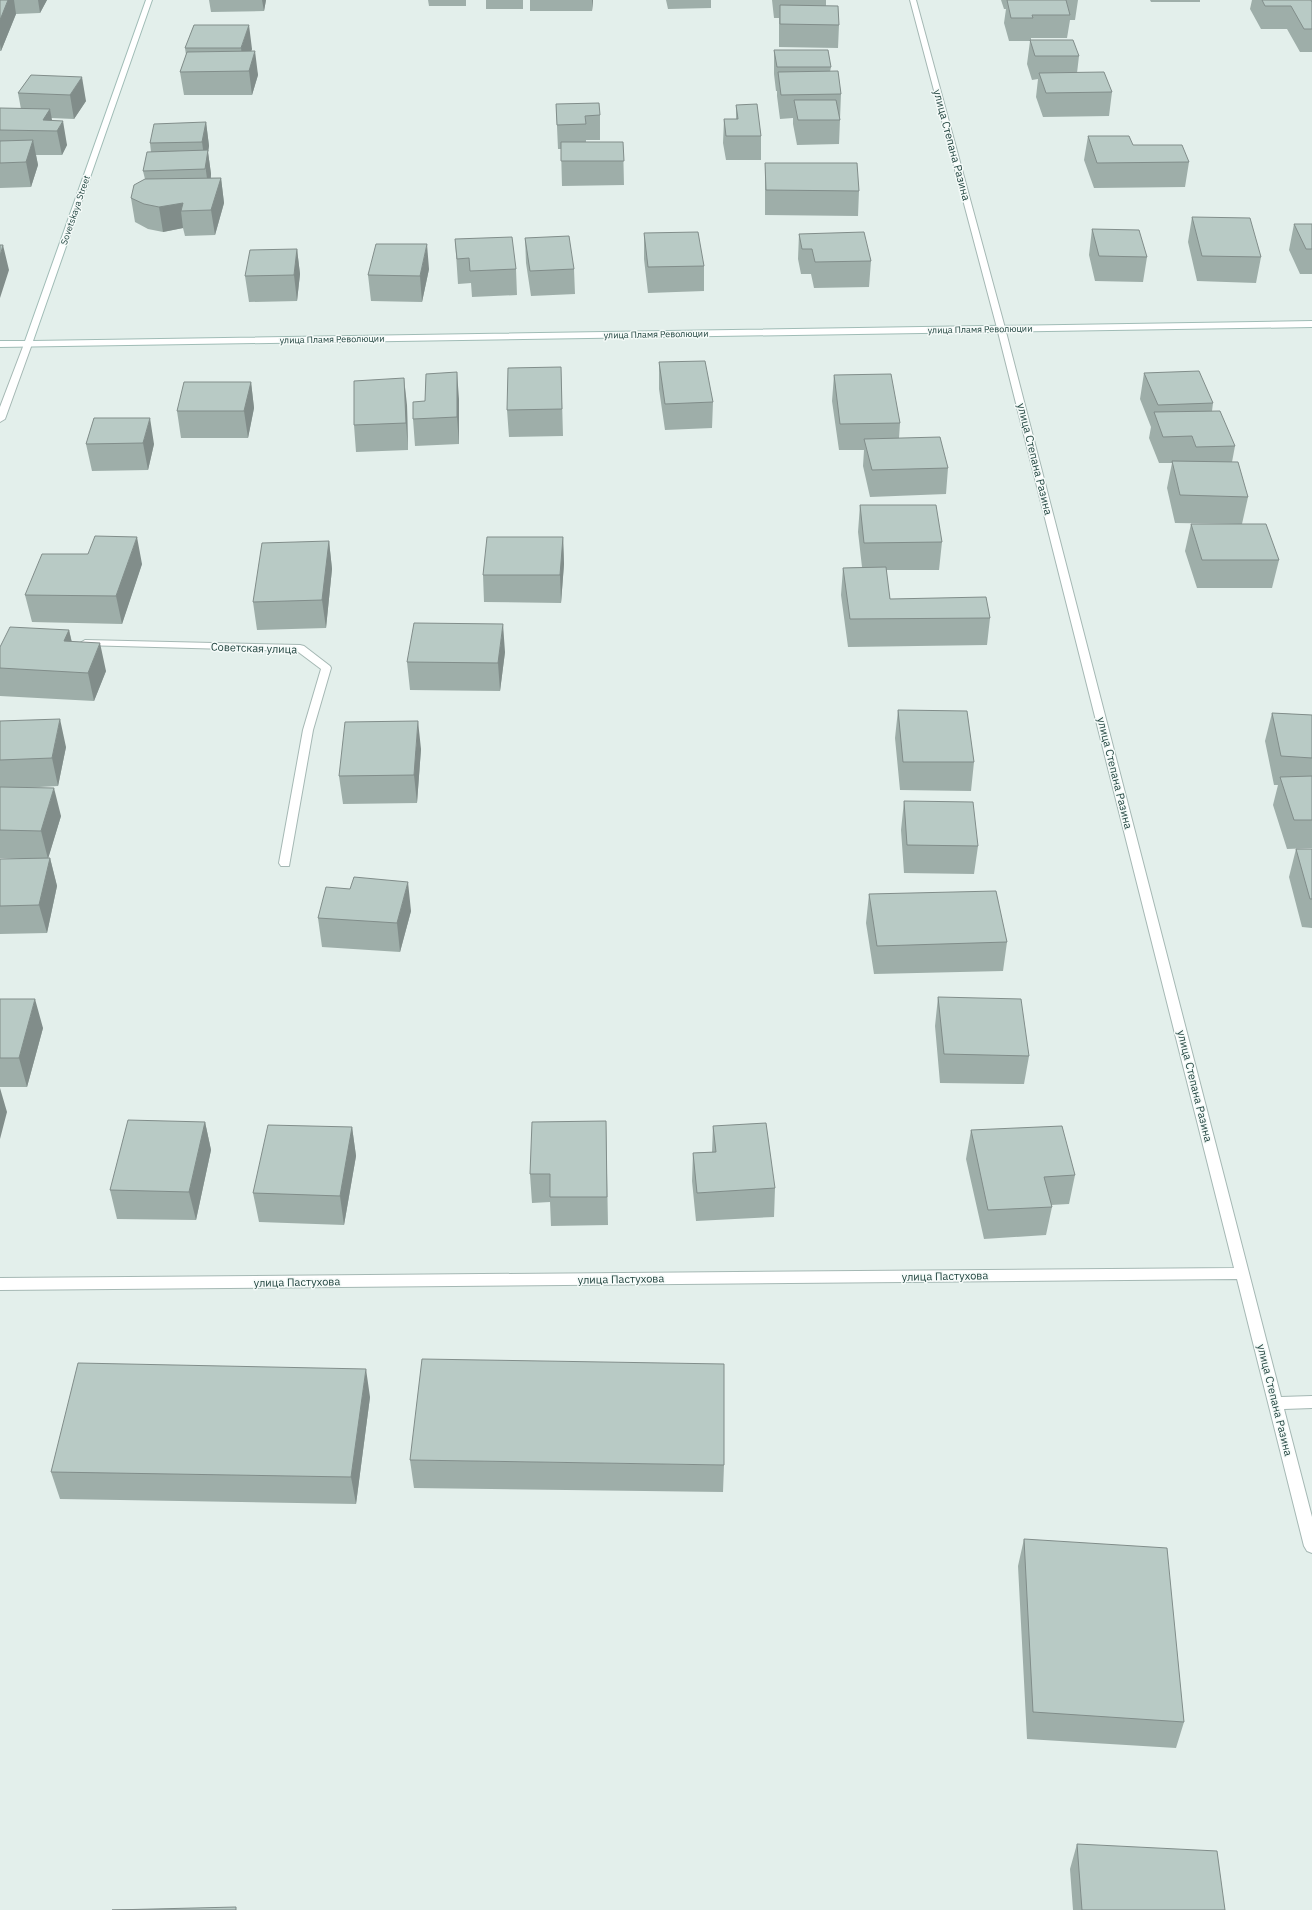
<svg xmlns="http://www.w3.org/2000/svg" width="1312" height="1910" viewBox="0 0 1312 1910" font-family="'IBM Plex Sans',sans-serif">
  <style>
    .lines { fill: none; stroke-linecap: round; stroke-linejoin: round }
    .street-casing { stroke: #a5b8b4; stroke-width: 2 }
    .secondary-casing { stroke: #a0bcb6; stroke-width: 2 }
    .street { fill: #fff; fill-rule: evenodd }
    .secondary { fill: #fff; fill-rule: evenodd }
    .wall { fill: #9eaea9 }
    .shaded-wall { fill: #818d8a }
    .building { fill: #b8cac5; stroke: #818d8a }
    .labels { text-anchor: middle; dominant-baseline: central; stroke-width: 3; stroke-linejoin: round; paint-order: stroke }
    .far-street-label { font-size: 9px; fill: #20433e; stroke: #f4faf8 }
    .street-label { font-size: 11px; fill: #20433e; stroke: #f4faf8 }
  </style>
  <rect width="100%" height="100%" fill="#e3efeb"/>
  <g class="lines">
    <defs>
      <path id="street" d="M910 0H916L1005 328 1281 1397 1312 1396V1408L1284 1409 1312 1517V1553L1307 1551 1304 1546 1237 1279 0 1290V1278L1234 1268 997 328Z
        M28 341 32 344 5 419 0 422V407L24 344Z
        M85 640 300 645 304 646 330 666 331 668 313 730 289 866H281L279 863 303 730 321 669 297 651 81 645 80 643Z"/>
      <path id="secondary" d="M146 0H152L33 341 1312 321V327L0 347V341H25Z"/>
    </defs>
    <use href="#street" class="street-casing"/>
    <use href="#secondary" class="secondary-casing"/>
    <use href="#street" class="street"/>
    <use href="#secondary" class="secondary"/>
  </g>
  <path class="wall" d="M0 0H47L40 13 16 14 1 51H0Z
    M209 0H266L264 11 211 12Z
    M428 0H466V6H429Z
    M486 0H523V9H486Z
    M530 0H593L592 11H530Z
    M666 0H711V8L668 9Z
    M772 0H826V6L839 25 838 48 779 47V18H774Z
    M1001 0H1078L1075 20H1070L1067 38H1031V40L1079 56 1077 73 1112 92 1109 116 1043 117 1036 97 1038 79 1032 80 1027 64 1030 41H1009L1004 23 1006 9H1004Z
    M1150 0H1200V2H1151Z
    M1252 0H1311L1312 2V52H1300L1287 29H1261L1250 9Z
    M194 25 252 49 251 51 258 75 252 95H184L180 72 186 55 185 48Z
    M774 50 831 67 830 72 841 94 839 144 797 145 793 124V118L780 119 777 96V91H776L774 74Z
    M31 75 86 101 74 119 51 118 52 121 67 145 62 155H36L38 165 31 187 0 188V108L21 109 18 93Z
    M556 104 600 115V140H586V142H623L624 185 562 186 561 149H558Z
    M736 105 761 136V160H726L723 143 724 119H736Z
    M206 122 209 146 208 152 211 174V178H221L224 203 215 235 185 236 183 228 163 232 148 229 135 222 131 198 145 179 143 171 151 152 150 143Z
    M1088 136 1133 145 1189 162 1185 187 1094 188 1084 160Z
    M765 163 859 191 858 216 765 215Z
    M1192 217 1261 257 1256 283 1197 281 1188 242Z
    M1294 224H1312V274H1300L1289 250Z
    M1092 229 1147 257 1143 282 1095 281 1089 255Z
    M644 233 704 266V291L648 293 644 259Z
    M799 234 871 261 869 287 814 288 811 274H801L798 259Z
    M525 238 574 269 575 294 531 296 526 263Z
    M455 239 516 269 517 295 472 297 471 283 458 284Z
    M297 249 300 274 297 301 249 302 245 276Z
    M429 269 422 302 371 301 368 275Z
    M659 362 713 402 712 428 665 430 659 389Z
    M561 367 563 436 509 437 507 410Z
    M1144 373 1213 403 1212 411 1235 446 1232 462 1248 497 1242 524 1279 560 1272 588H1197L1185 551 1191 524H1239L1175 523 1167 488 1172 463H1159L1149 438 1151 427 1140 399Z
    M834 375 900 423 899 438 948 468 946 494 870 497 863 466 864 450H839L832 401Z
    M251 382 254 408 248 438H181L177 411Z
    M459 399V444L415 446 413 419 425 401Z
    M407 405 408 450 356 452 354 425Z
    M94 418 154 444 148 470 92 471 86 444Z
    M860 505 942 542 939 570H886L890 599 990 618 987 645 848 647 841 595 843 568 862 567 858 532Z
    M563 537 564 564 561 603 484 602 483 575Z
    M329 541 332 569 326 628 257 630 253 602Z
    M88 554 142 564 122 624 32 622 25 595Z
    M69 630 72 642 106 671 94 701 0 696V668Z
    M505 652 500 691 410 690 407 662Z
    M898 710 974 762 971 791 900 790 895 738Z
    M1272 713 1312 715V848L1287 849 1273 805 1278 785H1274L1265 741Z
    M0 721 66 747 58 786 21 788 61 816 48 858H50L57 886 47 933 0 934V859H26L0 858Z
    M421 749 417 803 343 804 339 776Z
    M904 801 978 846 974 874 904 873 901 830Z
    M1296 849H1312V928L1302 927 1289 877Z
    M869 894 1007 942 1003 971 874 974 866 923Z
    M411 911 400 952 322 947 318 918Z
    M938 997 1029 1056 1024 1084 940 1083 935 1026Z
    M0 999 43 1028 27 1087H0Z
    M606 1121 608 1225 551 1226 550 1202 532 1203 530 1174Z
    M205 1122 211 1150 196 1220 117 1219 110 1190Z
    M713 1126 775 1188 774 1217 696 1221 692 1181 693 1153 712 1152Z
    M352 1127 356 1156 344 1225 259 1222 253 1193Z
    M971 1130 1075 1175 1069 1204 1051 1205 1052 1207 1046 1235 984 1239 966 1159Z
    M370 1397 356 1504 60 1499 51 1472Z
    M410 1460 724 1465 723 1492 414 1488Z
    M1024 1539 1184 1722 1176 1748 1027 1739 1018 1566Z
    M1077 1844 1225 1910H1073L1070 1869Z"/>
  <path class="shaded-wall" d="M8 0H14L16 14 1 51 0 44V20Z
    M38 0H47L40 13Z
    M262 0H266L264 11Z
    M592 0H593L592 11Z
    M249 25 252 49 244 71 241 48Z
    M255 51 258 75 252 95 249 71Z
    M82 77 86 101 74 119 70 95Z
    M50 109 54 131 43 120Z
    M63 121 67 145 62 155 57 131Z
    M206 122 209 146 208 152 211 174 209 193 202 142Z
    M33 140 38 165 31 187 26 162Z
    M221 178 224 203 215 235 211 210Z
    M183 203 181 211 183 228 163 232 159 207Z
    M427 244 429 269 422 302 420 276Z
    M3 245 9 270 0 298V256Z
    M297 249 300 274 297 301 294 275Z
    M457 372 459 399V444L457 417Z
    M404 378 407 405 408 450 406 423Z
    M251 382 254 408 248 438 244 411Z
    M150 418 154 444 148 470 143 443Z
    M137 537 142 564 122 624 116 596Z
    M563 537 564 564 561 603 560 575Z
    M329 541 332 569 326 628 322 600Z
    M503 624 505 652 500 691 498 663Z
    M69 630 75 658 64 641Z
    M100 643 106 671 94 701 88 673Z
    M60 719 66 747 58 786 52 758Z
    M418 721 421 749 417 803 414 775Z
    M54 788 61 816 48 859 41 831Z
    M50 858 57 886 47 933 39 905Z
    M408 882 411 911 400 952 397 923Z
    M35 999 43 1028 27 1087 19 1058Z
    M0 1088 7 1112 0 1139Z
    M205 1122 211 1150 196 1220 189 1192Z
    M352 1127 356 1156 344 1225 340 1196Z
    M366 1369 370 1397 356 1504 351 1477Z"/>
  <path class="building" d="M0 0H8L0 20Z
    M1007 0H1066L1070 15H1032L1033 18H1011Z
    M1262 0H1311L1312 2V29H1304L1291 6H1265Z
    M780 5 838 6 839 25 780 24Z
    M194 25H249L241 48H185Z
    M1030 40H1073L1079 56H1035Z
    M774 50H828L831 67H777Z
    M255 51 249 71 180 72 187 52Z
    M838 71 841 94 781 95 778 72Z
    M1104 72 1112 92 1046 93 1039 73Z
    M31 75 82 77 70 95 18 93Z
    M794 100H836L840 120H798Z
    M599 103 600 115 585 116 586 124 557 125 556 104Z
    M757 104 761 136H726L724 119H738L736 105Z
    M0 108 50 109 43 120 63 121 57 131 0 130Z
    M206 122 202 142 150 143 154 124Z
    M1088 136H1129L1133 145H1182L1189 162 1097 163Z
    M33 140 26 162 0 163V141Z
    M561 142H623L624 161H561Z
    M208 150 205 169 143 171 147 152Z
    M765 163H857L859 191 766 190Z
    M221 178 211 210 181 211 183 203 159 207 144 204 131 198 134 185 145 179Z
    M1192 217 1250 218 1261 257 1202 256Z
    M1294 224H1312V249H1306Z
    M1092 229 1139 230 1147 257 1099 256Z
    M698 232 704 266 648 267 644 233Z
    M864 232 871 261 815 262 812 249H802L799 234Z
    M569 236 574 269 530 271 525 238Z
    M512 237 516 269 470 271 469 258 457 259 455 239Z
    M376 244H427L420 276 368 275Z
    M0 245H3L0 256Z
    M297 249 294 275 245 276 250 250Z
    M705 361 713 402 665 404 659 362Z
    M561 367 562 409 507 410 508 368Z
    M1199 371 1213 403 1158 405 1144 373Z
    M457 372V417L413 419V402L425 401 426 374Z
    M891 374 900 423 840 424 834 375Z
    M404 378 406 423 354 425V381Z
    M184 382H251L244 411H177Z
    M1220 411 1235 446 1196 447 1192 436 1163 437 1154 412Z
    M94 418H150L143 443 86 444Z
    M940 437 948 468 872 470 864 439Z
    M1172 461 1238 462 1248 497 1180 495Z
    M860 505H936L942 542 864 543Z
    M1191 524H1266L1279 560H1202Z
    M95 536 137 537 116 596 25 595 42 554H88Z
    M487 537H563L560 575H483Z
    M329 541 322 600 253 602 262 543Z
    M886 567 890 599 986 597 990 618 850 619 843 568Z
    M414 623 503 624 498 663 407 662Z
    M10 627 69 630 64 641 100 643 88 673 0 668V647Z
    M898 710 967 711 974 762H903Z
    M1272 713 1312 715V758L1281 756Z
    M60 719 52 758 0 760V721Z
    M418 721 414 775 339 776 345 722Z
    M1312 776V820H1294L1280 777Z
    M0 787 54 788 41 831 0 830Z
    M904 801 973 802 978 846 907 845Z
    M1296 849H1312V899H1310Z
    M50 858 39 905 0 906V859Z
    M354 877 408 882 397 923 318 918 326 887 350 889Z
    M996 891 1007 942 877 946 869 894Z
    M938 997 1021 999 1029 1056 944 1054Z
    M0 999H35L19 1058H0Z
    M128 1120 205 1122 189 1192 110 1190Z
    M606 1121 607 1197H550V1174H530L532 1122Z
    M766 1123 775 1188 697 1193 693 1153 716 1152 713 1126Z
    M268 1125 352 1127 340 1196 253 1193Z
    M1062 1126 1075 1175 1044 1177 1052 1207 988 1210 971 1130Z
    M422 1359 724 1364V1465L410 1460Z
    M78 1363 366 1369 351 1477 51 1472Z
    M1024 1539 1167 1548 1184 1722 1033 1712Z
    M1077 1844 1217 1851 1225 1910H1082Z
    M236 1907V1910H112Z"/>
  <g class="labels">
    <g class="far-street-label">
      <text transform="translate(75 210) rotate(-71)">Sovetskaya Street</text>
      <text transform="translate(980 329) rotate(-1)">улица Пламя Революции</text>
      <text transform="translate(656 334) rotate(-1)">улица Пламя Революции</text>
      <text transform="translate(332 339) rotate(-1)">улица Пламя Революции</text>
    </g>
    <g class="street-label">
      <text transform="translate(952 145) rotate(75)">улица Степана Разина</text>
      <text transform="translate(1035 459) rotate(76)">улица Степана Разина</text>
      <text transform="translate(254 648) rotate(2)">Советская улица</text>
      <text transform="translate(1115 773) rotate(76)">улица Степана Разина</text>
      <text transform="translate(1195 1086) rotate(76)">улица Степана Разина</text>
      <text transform="translate(945 1276) rotate(-1)">улица Пастухова</text>
      <text transform="translate(621 1279) rotate(-1)">улица Пастухова</text>
      <text transform="translate(297 1282) rotate(-1)">улица Пастухова</text>
      <text transform="translate(1275 1400) rotate(76)">улица Степана Разина</text>
    </g>
  </g>
</svg>
